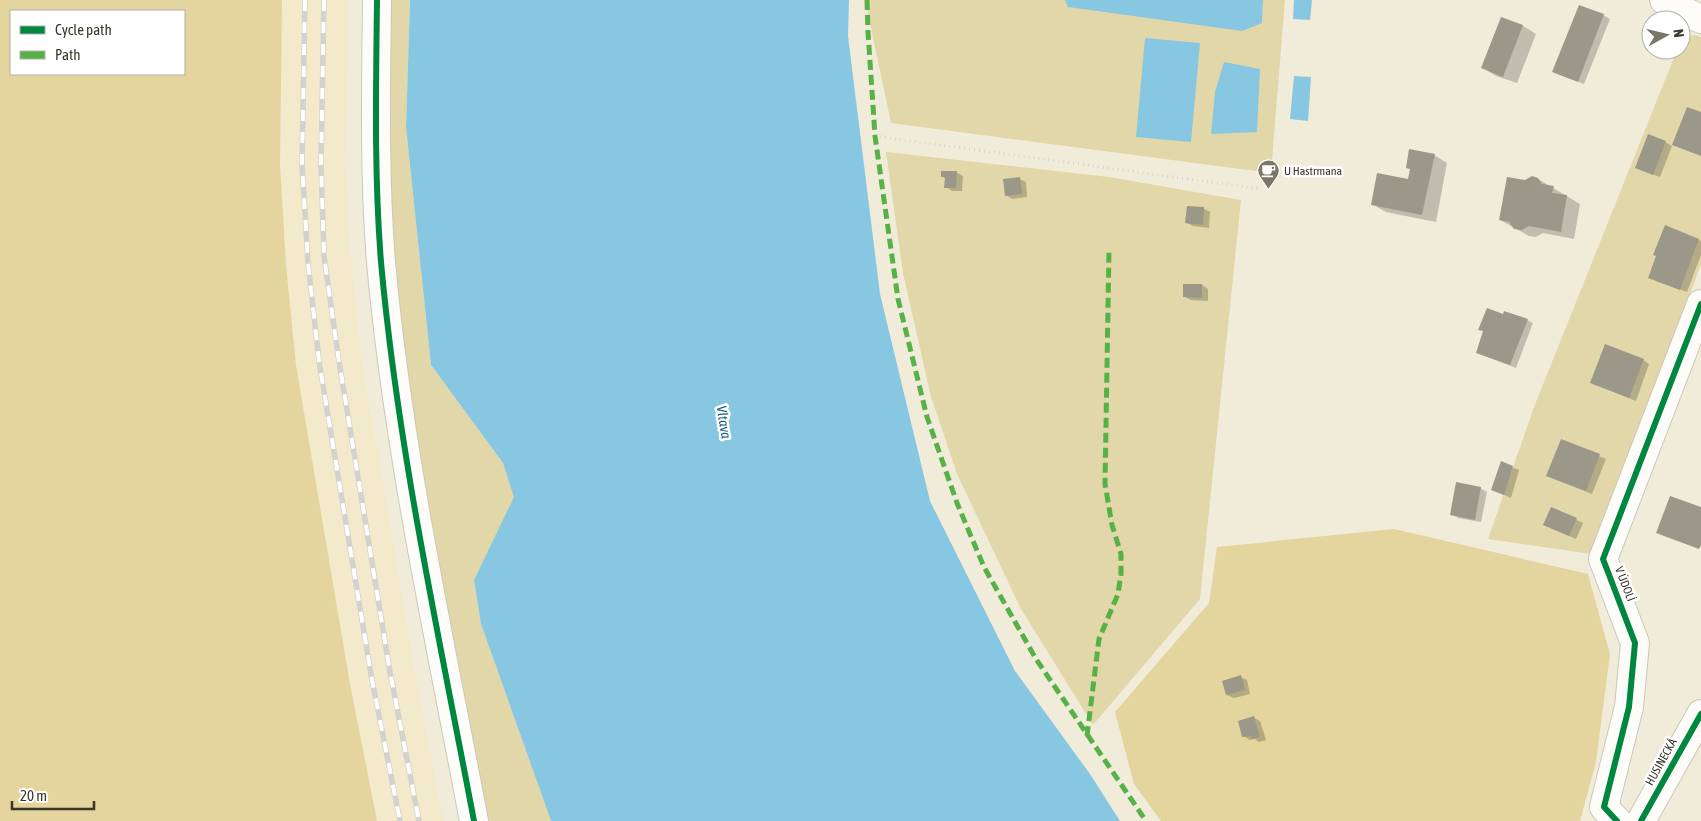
<svg xmlns="http://www.w3.org/2000/svg" width="1701" height="821" viewBox="0 0 1701 821" font-family="'Asap Condensed',sans-serif">
  <style>
    .built { fill: #f2eacb }
    .green { fill: #e2d7a8 }
    .forest { fill: #e3d59d; fill-rule: evenodd }
    .water { fill: #87c7e2 }
    .shadow { fill: #0003 }
    .building { fill: #9b988a }
    .lines { fill: none; stroke-linecap: round; stroke-linejoin: round }
    .minor-casing { stroke: #cbc7b9; stroke-width: 30 }
    .path { stroke: #d5d3cf; stroke-width: 3; stroke-dasharray: 1 4; stroke-linecap: butt }
    .minor { stroke: #fdfcf9; stroke-width: 28 }
    .rail-casing { stroke: #d3d2cd; stroke-width: 5.5 }
    .rail { stroke: #fff; stroke-width: 4; stroke-dasharray: 11; stroke-linecap: butt }
    .quiet { stroke: #56b246; stroke-width: 5; stroke-dasharray: 10 5; stroke-linecap: butt }
    .cycleway-casing { stroke: #fff; stroke-width: 9 }
    .cycleway { stroke: #00873e; stroke-width: 6 }
    .labels { text-anchor: middle; dominant-baseline: central; stroke-width: 5; stroke-linejoin: round; paint-order: stroke }
    .poi-label { font-size: 12px; fill: #3a372a; stroke: #fff; text-anchor: start }
    .street-label { font-size: 12px; fill: #3a372a; stroke: #fff }
    .water-label { font-size: 14px; font-style: italic; fill: #165d7d; stroke: #fff }
  </style>
  <rect width="100%" height="100%" fill="#f1ecda"/>
  <path class="built" d="M282 0H348L345 163 351 259 361 356 415 672 443 821H377L350 684 296 365 286 265 280 164Z"/>
  <path class="green" d="M382 0H410L406 127 431 365 503 463 515 497 474 580 481 624 551 821H482L386 259Z
    M869 0H1065L1069 7 1262 23 1263 0H1285L1271 173 891 123 868 14Z
    M1695 35 1701 37V265L1591 554 1488 539 1534 407 1677 50H1681L1682 38Z
    M886 152 1109 177 1241 200 1200 599 1093 725 1021 609 957 474 931 397 903 273Z"/>
  <path class="forest" d="M0 0H282L280 164 286 265 296 365 350 684 377 821H0ZM11 11H184V74H11Z
    M1394 529 1588 574 1610 654 1596 762 1580 821H1161L1134 784 1115 712 1209 603 1217 547Z"/>
  <path class="water" d="M410 0H849L848 36 880 294 930 501 1015 671 1090 774 1120 821H551L481 624 474 580 514 497 503 463 431 365 406 127Z
    M1065 0H1263L1262 23 1242 31 1068 7Z
    M1294 0H1312L1310 20 1293 19Z
    M1145 38 1200 43 1191 142 1136 137Z
    M1224 62 1260 69 1257 132 1211 134 1215 92Z
    M1294 76 1311 77 1308 121 1290 119Z"/>
  <path class="shadow" d="M1603 15 1610 19 1584 84 1554 72Z
    M1502 18 1523 26 1536 34 1517 83 1496 76 1483 68Z
    M1665 142 1672 146 1660 177 1643 171Z
    M1434 155 1447 163 1436 222 1386 212 1372 204 1409 181 1411 170 1407 167Z
    M956 172 963 176 962 191H952L946 187V179L942 176Z
    M1019 179 1026 182 1027 197 1012 199 1006 195Z
    M1538 179 1580 204 1574 239 1543 233 1536 237 1529 236 1500 220 1525 182Z
    M1203 208 1210 212 1209 228 1193 226 1187 223Z
    M1666 227 1701 241V255L1687 292 1656 281Z
    M1202 285 1208 289V301L1191 300 1185 297Z
    M1504 315 1527 320 1533 323 1516 368 1477 353 1484 332 1480 329Z
    M1643 360 1649 364 1636 401 1592 383Z
    M1562 441 1606 459 1592 494 1554 479Z
    M1502 463 1519 470 1511 498 1493 490Z
    M1480 488 1487 492 1481 522 1458 518 1452 514Z
    M1552 508 1583 523 1576 539 1551 528Z
    M1240 677 1247 680 1250 694 1234 698 1227 695Z
    M1254 718 1260 721 1266 740 1259 742 1255 739 1250 740 1243 736Z"/>
  <path class="building" d="M1579 5 1604 14 1578 82 1552 72Z
    M1501 17 1523 25 1503 77 1481 68Z
    M1687 107 1701 112V156L1672 145Z
    M1648 134 1666 141 1653 175 1635 168Z
    M1409 149 1435 154 1422 215 1371 205 1377 173 1408 179 1410 169 1406 168Z
    M941 171H957L956 188H944L945 177H941Z
    M1532 176 1538 178 1542 184 1554 186 1552 193 1567 195 1561 232 1529 226 1522 230 1514 229 1509 222 1499 220 1507 177 1525 180Z
    M1020 177 1022 194 1005 196 1003 179Z
    M1187 206 1204 207 1203 225 1185 223Z
    M1665 225 1699 239 1680 290 1648 278 1656 256 1653 255Z
    M1183 284H1202V298L1183 297Z
    M1487 308 1503 314 1504 311 1528 319 1510 365 1476 353 1483 331 1478 330Z
    M1605 344 1644 359 1629 398 1590 383Z
    M1561 439 1600 454 1586 491 1546 476Z
    M1501 461 1513 466 1504 495 1491 490Z
    M1456 482 1481 487 1475 520 1450 515Z
    M1670 496 1701 507V545L1699 549 1656 533Z
    M1551 507 1577 518 1569 536 1543 525Z
    M1241 675 1245 690 1226 695 1222 681Z
    M1254 716 1260 737 1252 739 1250 736 1242 737 1238 721Z"/>
  <g class="lines">
    <defs>
      <path id="minor" d="M377 0C376 87 374 175 381 262 398 450 439 636 474 821
        M1664 0 1682 10 1701 19
        M1617 821 1604 807 1629 707 1635 643 1603 559 1701 304
        M1641 821 1701 714"/>
    </defs>
    <use href="#minor" class="minor-casing"/>
    <path class="path" d="M875 136 1261 189"/>
    <use href="#minor" class="minor"/>
    <defs>
      <path id="rail" d="M305 0 302 164 308 263 319 361 372 680 400 821
        M324 0 321 164 324 256 338 355 390 672 419 821"/>
    </defs>
    <use href="#rail" class="rail-casing"/>
    <use href="#rail" class="rail"/>
    <path class="quiet" d="M867 0 868 32 875 136 898 299 927 417 957 503 984 567 1036 659 1146 821
      M1087 736 1099 639 1118 594 1121 574V554L1112 525 1105 484 1109 249"/>
    <defs>
      <path id="cycleway" d="M377 0C376 87 374 175 381 262 398 450 439 636 474 821
        M1617 821 1604 807 1629 707 1635 643 1603 559 1701 304
        M1641 821 1701 714"/>
    </defs>
    <use href="#cycleway" class="cycleway-casing"/>
    <use href="#cycleway" class="cycleway"/>
  </g>
  <defs>
    <symbol id="cafe-pin" viewBox="-11 -11 22 30"><path d="M0 17L-7.5 6A9.5 9.5 0 1 1 7.5 6Z" fill="#7a7668" stroke="#fff"/><path d="M-5.5-4.5H6V0H3Q3 3.5 0 3.5H-2.5Q-5.5 3.5-5.5 0ZM3-3.2v2h1.7v-2ZM-6 4.5H4V6H-6Z" fill="#fff"/></symbol>
  </defs>
  <g fill-rule="evenodd">
    <use href="#cafe-pin" x="1256" y="158" width="25" height="34"/>
  </g>
  <g class="labels">
    <g class="poi-label">
      <text x="1284" y="171">U Hastrmana</text>
    </g>
    <g class="street-label">
      <text transform="translate(1625 584) rotate(69)">V ÚDOLÍ</text>
      <text transform="translate(1661 762) rotate(-61)">HUSINECKÁ</text>
    </g>
    <g class="water-label">
      <text transform="translate(724 422) rotate(81)">Vltava</text>
    </g>
  </g>
  <rect x="10" y="10" width="175" height="65" fill="#ffffff" stroke="#b0afaa"/>
  <rect x="20" y="26" width="25" height="8" fill="#00873e" stroke="#b0afaa"/>
  <text x="55" y="35" font-size="15" fill="#3a372a">Cycle path</text>
  <rect x="20" y="51" width="25" height="8" fill="#56b246" stroke="#b0afaa"/>
  <text x="55" y="60" font-size="15" fill="#3a372a">Path</text>
  <g transform="translate(1666 35) rotate(82)"><circle r="24" fill="#ffffff" stroke="#b0afaa"/>
  <path d="M0-4L9 19L0 12L-9 19Z" fill="#7a7668"/>
  <text y="-8" font-size="14" font-weight="bold" text-anchor="middle" fill="#3a372a">N</text>
  </g>
  <path d="M12 801v8h82v-8" fill="none" stroke="#3a372a" stroke-width="2.5"/>
  <text x="20" y="801" font-size="15" fill="#3a372a" stroke="#ffffff" stroke-width="4" paint-order="stroke">20 m</text>
</svg>
